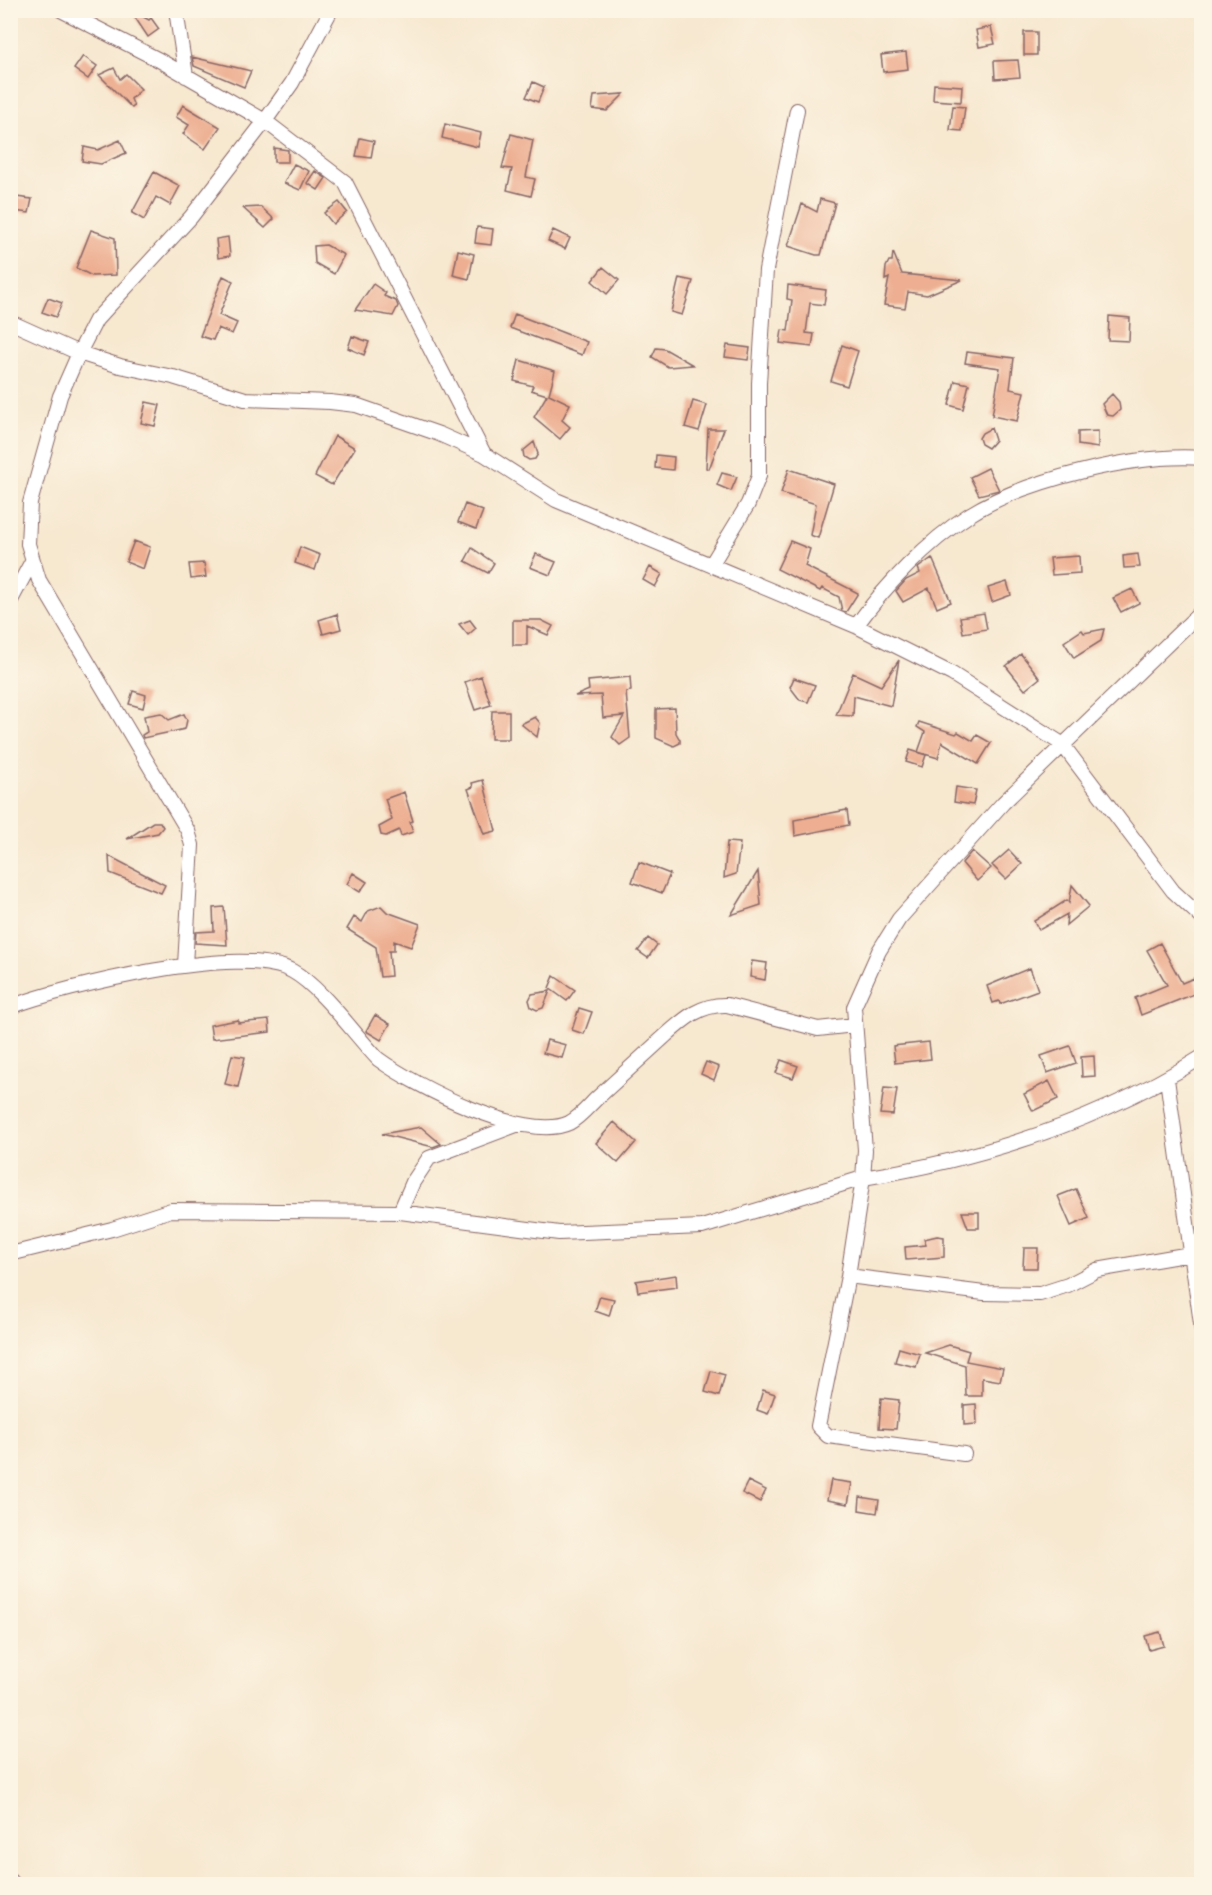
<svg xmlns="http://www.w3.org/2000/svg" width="1212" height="1895" viewBox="0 0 1212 1895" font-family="Pangolin,sans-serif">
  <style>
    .building { fill: #edae91 }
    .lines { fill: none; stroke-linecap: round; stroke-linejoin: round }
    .minor-casing { stroke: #876565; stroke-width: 16 }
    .minor { stroke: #fff; stroke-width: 14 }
  </style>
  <rect width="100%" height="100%" fill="#fcf5e5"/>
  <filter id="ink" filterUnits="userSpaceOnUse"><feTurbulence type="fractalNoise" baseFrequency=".0167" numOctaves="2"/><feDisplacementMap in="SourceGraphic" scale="12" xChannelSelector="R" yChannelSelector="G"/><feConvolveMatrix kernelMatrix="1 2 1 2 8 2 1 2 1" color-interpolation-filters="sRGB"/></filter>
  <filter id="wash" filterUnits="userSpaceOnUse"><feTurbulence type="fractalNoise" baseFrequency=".008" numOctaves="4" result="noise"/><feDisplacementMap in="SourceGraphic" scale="24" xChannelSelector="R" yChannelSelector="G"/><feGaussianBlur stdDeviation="1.35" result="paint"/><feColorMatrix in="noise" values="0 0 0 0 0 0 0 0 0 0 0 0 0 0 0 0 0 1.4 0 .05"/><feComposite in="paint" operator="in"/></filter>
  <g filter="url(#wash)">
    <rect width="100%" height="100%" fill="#f7e8d0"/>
    <g id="blocks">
      <path class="building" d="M130 10 149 20 151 18 159 29 148 37Z
        M991 27 995 44 979 47 976 30Z
        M1024 32H1037V55H1024Z
        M906 52 908 69 883 72 881 55Z
        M83 56 97 66 88 79 74 69Z
        M192 57 251 71 244 87 194 66Z
        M1018 60 1020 77 995 79 994 61Z
        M114 68 120 79 126 74 141 89 131 99 134 106 132 108 99 75Z
        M533 82 544 87 538 102 526 97Z
        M934 84 962 86 961 102 933 100Z
        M624 94 607 111 592 109 594 96Z
        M183 105 220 127 205 149 183 134 189 125 176 117Z
        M953 106 965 107 962 131 950 130Z
        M445 124 481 133 478 147 442 138Z
        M511 134 533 140 526 177 535 179 531 196 507 190 512 169 502 168Z
        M360 138 374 141 371 158 356 156Z
        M120 140 126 153 101 164 82 161 84 147 98 150Z
        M274 148 288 150V162H274Z
        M294 164 309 171 300 190 284 183Z
        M315 171 326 178 318 190 307 183Z
        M154 172 180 186 170 205 156 197 144 220 132 213Z
        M16 197 32 199 29 213 14 211Z
        M820 199 835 203 821 255H816L788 246 802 204 817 212Z
        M339 202 347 212 333 224 324 213Z
        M261 207 274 219 265 228 243 208Z
        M477 227 493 229 491 245 475 243Z
        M91 230 115 238 116 275 92 276 76 268Z
        M553 230 570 238 565 249 548 241Z
        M228 237 230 256 218 258 216 239Z
        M326 245 344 255 334 274 315 263 314 246Z
        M458 250 474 254 469 279 453 275Z
        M893 252 902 274 962 280 927 295 908 292 905 308 884 305 889 278 885 280 886 267 889 261H892Z
        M603 267 619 280 607 294 592 281Z
        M223 276 233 281 219 315 237 323 232 334 218 328 213 340 200 336Z
        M679 278 693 281 682 315 671 312Z
        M373 284 386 293 384 296 396 301 398 306 393 316 355 310Z
        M788 285 826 290 824 305 810 303 806 333 814 334 812 347 780 343 782 330 788 331 792 300 787 299Z
        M48 298 62 303 56 317 42 312Z
        M515 314 587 342 582 355 510 328Z
        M1109 316 1130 318 1129 341 1108 340Z
        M352 336 369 342 364 355 348 348Z
        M727 345 750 348 748 360 725 357Z
        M842 345 858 351 847 386 831 381Z
        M656 348 665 349 693 365 668 367 652 357Z
        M967 352 1014 358 1010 389 1024 392 1017 421 992 416 1000 368 965 363Z
        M519 360 555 371 549 394 570 404 562 420 570 427 560 439 534 417 547 395 531 390 533 386 514 381Z
        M955 381 969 384 963 409 949 405Z
        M1112 394 1119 402 1120 410 1113 416 1107 415 1102 404Z
        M693 401 707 405 699 431 685 427Z
        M146 402 160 405 155 426 141 423Z
        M991 428 995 440 988 448 981 444 979 438 982 433Z
        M708 429H724L709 469 706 468Z
        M1098 431V448L1078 445V432Z
        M335 436 355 448 332 485 315 476Z
        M534 442 538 454 535 459 529 460 524 457 523 451Z
        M656 455 674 457 673 470 655 468Z
        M988 468 999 490 979 495 970 477Z
        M789 469 834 484 818 538 810 535 816 504 781 493Z
        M722 473 737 477 731 491 717 485Z
        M465 504 483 511 476 529 458 522Z
        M134 541 150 547 143 569 126 562Z
        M790 541 810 549 805 566 858 593 846 612 842 611 839 597 822 588 820 591 777 569Z
        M300 547 320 555 315 570 295 563Z
        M472 548 494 563 488 573 465 561Z
        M536 554 556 562 550 575 530 567Z
        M1138 554 1140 567 1124 568 1123 556Z
        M1079 556 1080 573 1052 575 1050 558Z
        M932 558 951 602 937 608 929 588 903 602 896 591 906 580 920 573 918 568Z
        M204 563 206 577 191 579 189 564Z
        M650 567 662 574 655 587 643 580Z
        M1007 582 1011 595 992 602 988 588Z
        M1132 589 1139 603 1121 612 1113 598Z
        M984 613 987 629 963 633 960 617Z
        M337 614 341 629 323 634 319 620Z
        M470 620 476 628 468 635 459 624Z
        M513 620H541L553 626 548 635 527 626V645H513Z
        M1104 629 1101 641 1074 658 1064 642 1082 630 1084 633Z
        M1021 654 1040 678 1025 690 1006 666Z
        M899 660 891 706 854 696 853 716 836 715 853 673 881 686Z
        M481 676 491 705 475 710 465 682Z
        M630 677 631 691 626 692 630 738 620 745 612 737 624 716 603 718 601 695 575 696 589 690 588 681Z
        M794 678 815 685 808 702 800 700 790 687Z
        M133 691 146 695 143 708 129 704Z
        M675 708 676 733 680 740V743L674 746 656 738V709Z
        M492 711H509V739H491Z
        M161 713 169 720 184 714 187 720 185 729 143 738 142 735 147 732 144 716Z
        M535 717 540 723 537 737 521 724Z
        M919 722 956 734 958 732 973 741 977 735 991 743 978 764 942 742 938 758 918 752 925 732 917 727Z
        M910 750 926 755 922 767 906 762Z
        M483 780 496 831 484 834 468 789 473 787 472 783Z
        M956 787 976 790 973 805 954 802Z
        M404 792 413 821 410 822 413 832 401 836 399 830 386 836 381 835 379 827 392 820 385 799Z
        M847 810 849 825 795 836 794 820Z
        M153 822H160L163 827 158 833 127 839Z
        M727 842 740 843 736 874 724 878Z
        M1009 850 1022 864 1006 879 992 865Z
        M972 851 991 868 977 881 962 863Z
        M109 856 165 885 161 893 110 873Z
        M639 862 670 874 662 893 632 882Z
        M758 871 761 905 731 915Z
        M353 873 367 882 360 892 347 884Z
        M1072 885 1089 906 1066 925 1067 914 1039 930 1034 921 1067 900 1069 903Z
        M381 906 387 912 420 924 411 947 394 941V951H389L391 976 380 977 376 947 347 929 354 917 362 922 368 911Z
        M224 907 227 945 195 943 196 932 214 931 213 908Z
        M648 938 657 945 648 958 638 951Z
        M1160 943 1182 983 1194 978 1199 992 1141 1015 1135 998 1167 985 1147 950Z
        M752 961 767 963 765 980 750 977Z
        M1030 968 1038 990 1000 1004 999 1001 993 1003 987 986Z
        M554 976 575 990 567 1001 549 988Z
        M550 991 543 1008 537 1010 531 1007 529 1000 532 994Z
        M579 1008 592 1012 584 1034 572 1030Z
        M375 1015 390 1024 381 1040 366 1031Z
        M238 1020V1023L269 1020 270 1032 212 1039 210 1025Z
        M547 1040 566 1045 562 1058 543 1053Z
        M929 1042 931 1059 895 1063 893 1046Z
        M1070 1046 1076 1063 1047 1073 1041 1056Z
        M232 1055 245 1057 238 1087 225 1084Z
        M1094 1056 1095 1076 1082 1077 1081 1057Z
        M781 1060 798 1066 793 1078 776 1073Z
        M706 1062 719 1067 714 1080 701 1074Z
        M1049 1081 1058 1099 1033 1111 1024 1094Z
        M884 1088 897 1089 893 1115 880 1114Z
        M614 1122 636 1142 618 1163 596 1143Z
        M421 1127 441 1144 433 1147 382 1134Z
        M1076 1189 1089 1218 1071 1226 1058 1196Z
        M962 1212H979V1228H968Z
        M937 1236 944 1237V1257L906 1260 905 1247 926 1245 924 1239Z
        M1024 1248H1038L1037 1268H1023Z
        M676 1275 677 1287 638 1292 636 1281Z
        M600 1296 614 1299 609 1316 595 1311Z
        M949 1345 969 1351 966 1361 1003 1368 1000 1381 982 1378V1396H966L965 1365 925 1353Z
        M899 1348 920 1354 916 1367 895 1362Z
        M711 1371 725 1375 719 1396 705 1392Z
        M763 1390 775 1394 768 1414 757 1410Z
        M881 1398 899 1400 896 1429 879 1428Z
        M976 1404 977 1424 964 1425V1405Z
        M831 1480 852 1483 848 1504 827 1500Z
        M748 1481 766 1490 760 1502 742 1493Z
        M860 1497 879 1500 877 1513 859 1510Z
        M1160 1632 1164 1646 1149 1650 1145 1636Z"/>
    </g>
  </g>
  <g filter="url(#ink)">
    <use href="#blocks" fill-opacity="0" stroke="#876565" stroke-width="1.5"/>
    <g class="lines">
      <defs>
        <path id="minor" d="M61 10 159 60 265 121 345 182 484 454 556 500 856 626 952 674 1062 744 1173 891 1202 918
          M176 10 186 76
          M1009 11 1015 10
          M10 322 79 353 120 366 173 377 245 399 330 402 356 405 439 434 484 454
          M711 565 748 504 759 476V383L766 270 797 110
          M10 602 32 561
          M1202 611 1003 803 899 919 879 951 854 1007 865 1150 863 1178C981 1159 1100 1121 1202 1057
          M856 626C885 586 927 542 969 515 1024 480 1137 453 1202 458
          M185 965 192 845 188 831 39 580 28 544 30 503 60 396 79 353 96 320 191 217 265 121 292 83 331 10
          M10 1007C67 986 241 943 292 971 320 986 355 1035 378 1059 415 1086 526 1143 569 1123 579 1118 588 1107 596 1099 619 1078 642 1057 664 1037 684 1019 700 1004 727 1005L818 1029 854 1025
          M1167 1079 1202 1331
          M400 1212 413 1182 429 1158 519 1124
          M10 1254 112 1229 171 1210 400 1212 559 1233 702 1227 863 1178 848 1276 818 1426 828 1436 964 1454
          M848 1276 984 1293 1040 1294 1068 1285 1097 1270 1202 1252
          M10 1881 14 1884"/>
      </defs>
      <use href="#minor" class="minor-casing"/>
      <use href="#minor" class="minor"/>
    </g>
  </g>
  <rect width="1212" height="1895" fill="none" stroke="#fcf5e5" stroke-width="36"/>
</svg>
